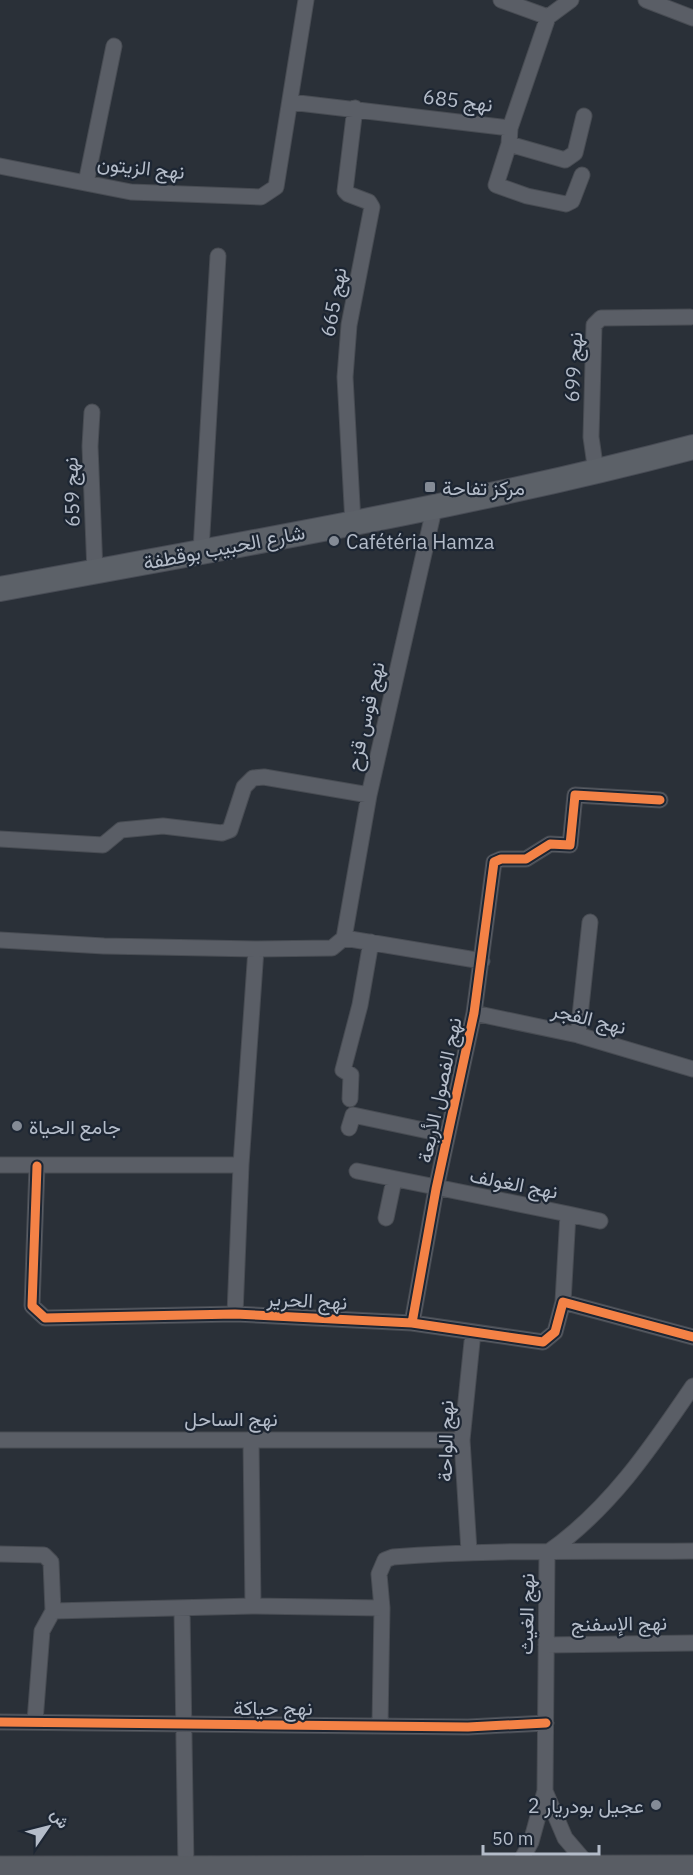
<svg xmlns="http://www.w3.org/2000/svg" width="693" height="1875" viewBox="0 0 693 1875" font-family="'IBM Plex Sans',Vazirmatn,sans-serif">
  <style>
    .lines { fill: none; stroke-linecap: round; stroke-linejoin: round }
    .minor-casing { stroke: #484c53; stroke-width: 17 }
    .secondary-casing { stroke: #484c53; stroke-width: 23 }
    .primary-casing { stroke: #484c55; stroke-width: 26 }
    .minor { stroke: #5a5e66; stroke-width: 15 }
    .secondary { stroke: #595d64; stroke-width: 21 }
    .primary { stroke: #5c6168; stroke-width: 24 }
    .cycleway-casing { stroke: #1d2633; stroke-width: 13 }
    .cycleway { stroke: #f48246; stroke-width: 9 }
    .poi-dot { fill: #848b96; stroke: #1d2633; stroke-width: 2 }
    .labels { text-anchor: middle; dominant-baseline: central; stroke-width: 4.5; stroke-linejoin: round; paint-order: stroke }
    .street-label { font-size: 20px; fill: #b4bcc9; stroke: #1d2633 }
    .poi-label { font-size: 20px; fill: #b4bcc9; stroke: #1d2633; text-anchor: start }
  </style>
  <rect width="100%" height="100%" fill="#2a3038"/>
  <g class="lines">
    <defs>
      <path id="minor" d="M501 0 548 17
        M646 0 693 18
        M290 102 510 128 548 17 571 0
        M510 128 509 144 496 185 527 196 566 204 572 201 582 175
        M509 144 565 160 575 153 584 116
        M0 166 131 192 261 197 276 187 306 0
        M86 183 114 46
        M92 412 90 446 95 572
        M596 472 591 437 594 325 601 318 690 317
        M353 523 345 377 349 325 372 207 369 202 348 194 345 191 355 108
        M201 551 218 256
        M0 839 103 845 121 830 163 826 222 833 230 830 244 787 253 778 264 777 369 795
        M344 938 369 795 435 505
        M0 940 104 946 256 949 332 948 344 938 482 961
        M474 1013 578 1035 693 1069
        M578 1035 590 922
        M350 1099 351 1075 343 1070 360 1005 371 942
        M349 1128 353 1115 447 1135
        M0 1165H241
        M37 1166 32 1306 45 1318 235 1314 412 1323 543 1342 555 1332 563 1302 693 1337
        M357 1171 568 1214 563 1302
        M568 1214 600 1221
        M386 1218 394 1180
        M235 1314 241 1165 256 949
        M412 1323 436 1189 474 1013 494 862 501 859H526L550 844 570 845 575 795 660 800
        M251 1439 253 1606
        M0 1440H462
        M469 1551 462 1440 473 1332
        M0 1554 44 1555 51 1562 53 1611 42 1631 35 1721
        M182 1609 186 1868
        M53 1611 253 1606 382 1608
        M546 1645 693 1643
        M0 1722 468 1727 546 1723
        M380 1725 382 1608 379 1574 385 1560 393 1557C492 1549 593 1552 693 1551
        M545 1791 565 1838 589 1866
        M519 1864 531 1842 545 1791 547 1553C609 1510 651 1448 693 1386"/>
      <path id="secondary" d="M0 1867 693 1866"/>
      <path id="primary" d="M0 589C231 546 465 507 693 447"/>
    </defs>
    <use href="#minor" class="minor-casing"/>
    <use href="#secondary" class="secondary-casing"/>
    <use href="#primary" class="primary-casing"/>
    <use href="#minor" class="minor"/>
    <use href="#secondary" class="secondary"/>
    <use href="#primary" class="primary"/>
    <defs>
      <path id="cycleway" d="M37 1166 32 1306 45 1318 235 1314 412 1323 543 1342 555 1332 563 1302 693 1337
        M412 1323 436 1189 474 1013 494 862 501 859H526L550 844 570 845 575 795 660 800
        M0 1722 468 1727 546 1723"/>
    </defs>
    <use href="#cycleway" class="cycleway-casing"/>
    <use href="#cycleway" class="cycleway"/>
  </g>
  <g class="poi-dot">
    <rect x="424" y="481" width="12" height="12" rx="3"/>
    <circle cx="334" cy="541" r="6"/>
    <circle cx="17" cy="1126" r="6"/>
    <circle cx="656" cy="1805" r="6"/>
  </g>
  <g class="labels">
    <g class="street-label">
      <text transform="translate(458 100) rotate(7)">نهج 685</text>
      <text transform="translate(141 167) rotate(6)">نهج الزيتون</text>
      <text transform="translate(333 302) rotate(-80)">نهج 665</text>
      <text transform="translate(573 367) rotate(-87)">نهج 699</text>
      <text transform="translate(71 492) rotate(-92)">نهج 659</text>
      <text transform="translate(224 547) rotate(-11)">شارع الحبيب بوقطفة</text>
      <text transform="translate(365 716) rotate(-77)">نهج قوس قزح</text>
      <text transform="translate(589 1018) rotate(14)">نهج الفجر</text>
      <text transform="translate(439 1090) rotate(-78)">نهج الفصول الأربعة</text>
      <text transform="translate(514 1183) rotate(11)">نهج الغولف</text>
      <text transform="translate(307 1300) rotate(3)">نهج الحرير</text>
      <text x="231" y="1418">نهج الساحل</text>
      <text transform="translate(445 1441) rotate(-89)">نهج الواحة</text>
      <text transform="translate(526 1614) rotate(-89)">نهج الغيث</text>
      <text transform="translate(619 1623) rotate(-1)">نهج الإسفنج</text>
      <text x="273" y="1707">نهج حياكة</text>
    </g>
    <g class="poi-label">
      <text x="442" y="487">مركز تفاحة</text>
      <text x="346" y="541">Cafétéria Hamza</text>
      <text x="29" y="1126">جامع الحياة</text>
      <text x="644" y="1805" text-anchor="end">عجيل بودريار 2</text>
    </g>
  </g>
  <g transform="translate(48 1827) rotate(55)" stroke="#1d2633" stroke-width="4.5" paint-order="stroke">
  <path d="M0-4.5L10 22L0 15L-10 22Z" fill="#b4bcc9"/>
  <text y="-9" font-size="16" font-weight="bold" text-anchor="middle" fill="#b4bcc9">ش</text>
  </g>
  <path d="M483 1845v9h116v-9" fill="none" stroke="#b4bcc9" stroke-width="3"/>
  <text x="492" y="1845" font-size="18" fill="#b4bcc9" stroke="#1d2633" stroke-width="4.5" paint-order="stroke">50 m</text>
</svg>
